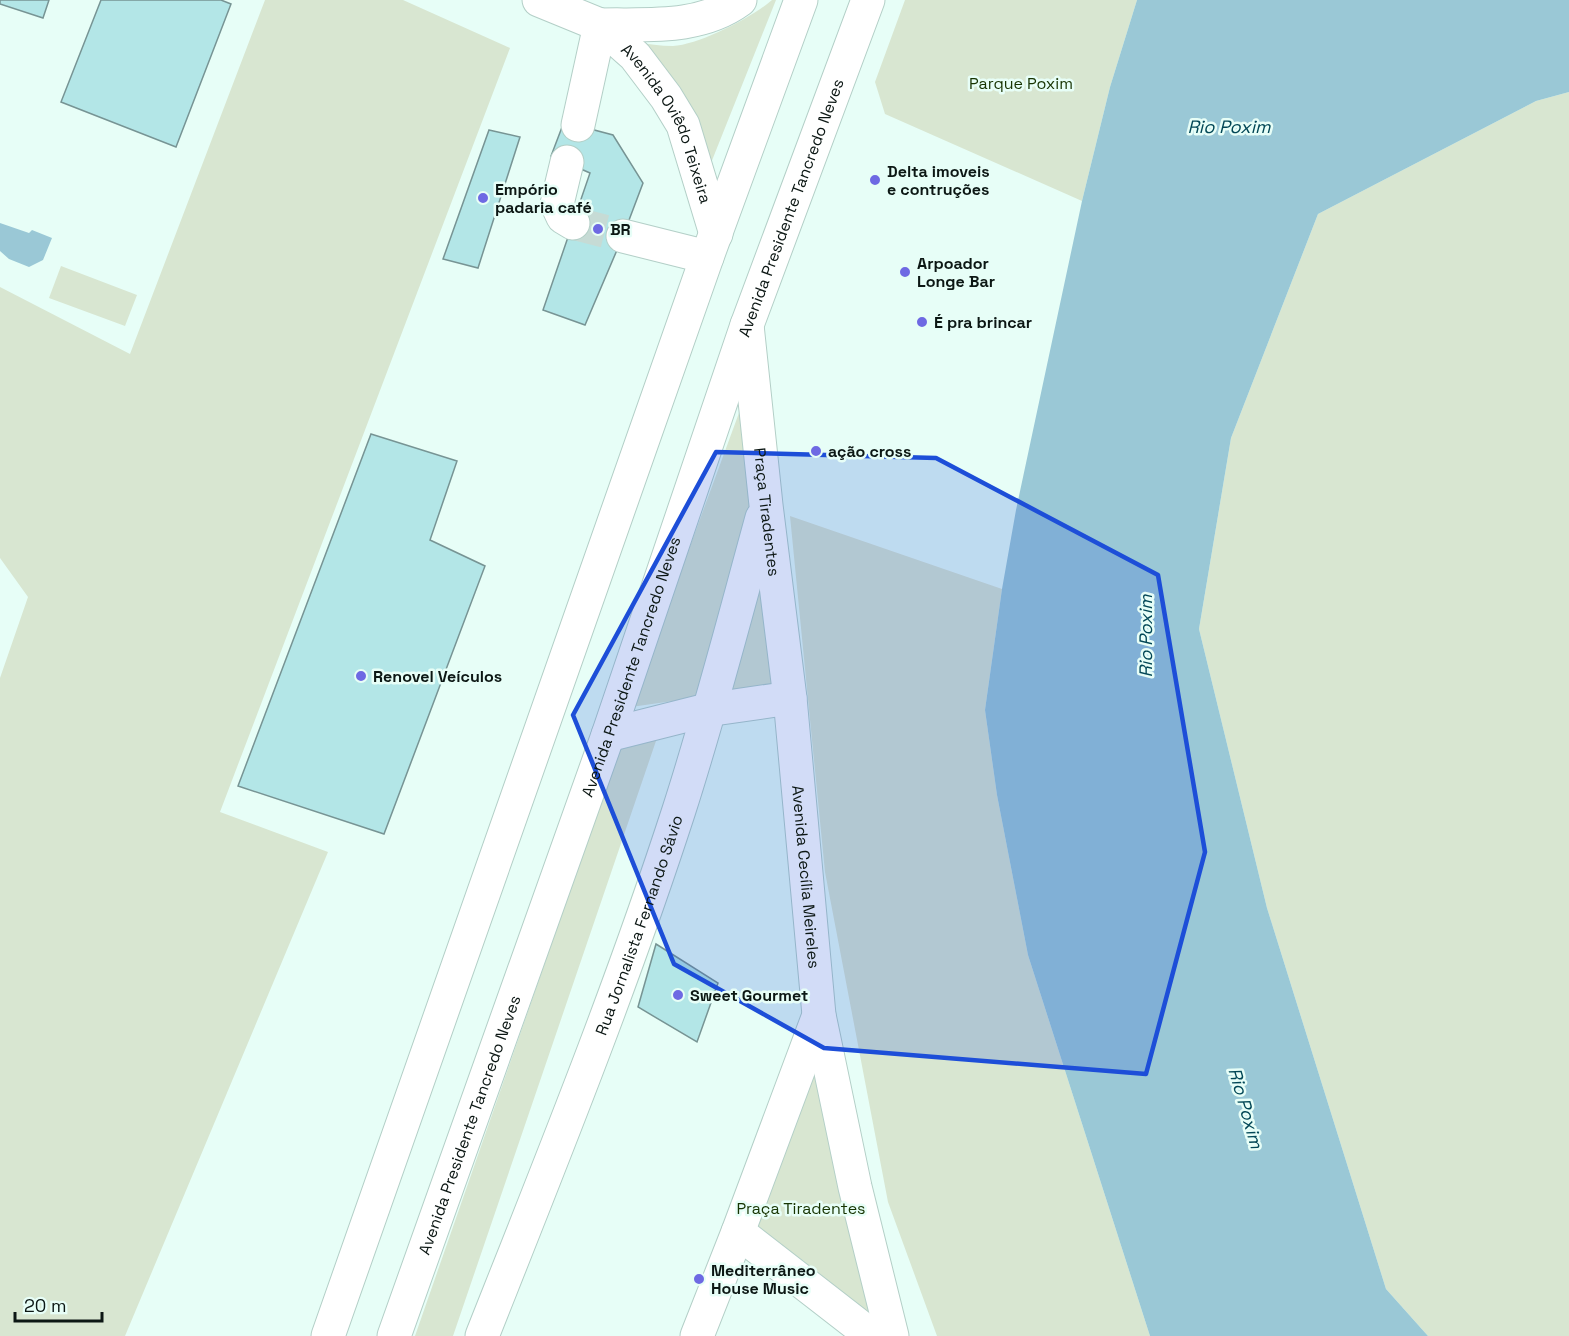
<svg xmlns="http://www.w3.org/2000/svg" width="1569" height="1336" viewBox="0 0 1569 1336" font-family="'Space Grotesk',sans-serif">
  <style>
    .green { fill: #d8e6d1 }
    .water { fill: #9ac8d6 }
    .building { fill: #b3e6e7; stroke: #779494; stroke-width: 1.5 }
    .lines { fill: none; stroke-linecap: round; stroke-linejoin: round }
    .minor-tunnel { stroke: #c6dbd5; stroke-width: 33; stroke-dasharray: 33 16; stroke-linecap: butt }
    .minor-casing { stroke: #b3cfc7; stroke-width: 35 }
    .major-casing { stroke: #b3cfc7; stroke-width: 35 }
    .minor { stroke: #fff; stroke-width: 33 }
    .major { stroke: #fff; stroke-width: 33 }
    .marked { fill: #1d4ed8; fill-opacity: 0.2; stroke: #1d4ed8; stroke-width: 4.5; stroke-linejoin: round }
    .poi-dot { fill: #6e69e3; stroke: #e7fef7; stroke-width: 2 }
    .labels { text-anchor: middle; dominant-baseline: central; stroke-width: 5; stroke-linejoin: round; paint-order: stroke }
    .park-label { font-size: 16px; fill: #173402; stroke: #e7fef7 }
    .street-label { font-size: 16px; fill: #0c1714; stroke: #e7fef7 }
    .poi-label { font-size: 16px; font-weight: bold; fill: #0c1714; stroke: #e7fef7; text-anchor: start }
    .water-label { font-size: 18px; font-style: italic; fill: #024756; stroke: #e7fef7 }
  </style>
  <rect width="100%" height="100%" fill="#e7fef7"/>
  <path class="green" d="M265 0H403L510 48 220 812 328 852 125 1336H0V678L28 597 0 558V287L130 354Z
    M772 0H776L707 173 635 42C647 44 661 46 673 46 699 45 753 17 772 0Z
    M905 0H1137L1110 87 1082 201 885 114 875 82Z
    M1569 92V1336H1428L1386 1289 1267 908 1199 629 1231 438 1318 214 1536 101Z
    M61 266 137 295 125 326 49 298Z
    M743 402 753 497 701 697 631 707Z
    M790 516 1002 589 985 710 997 795 1028 955 1150 1336H937L888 1202 825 872Z
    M758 548 773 688 729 691Z
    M657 738 453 1336H415L619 750Z
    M806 1021 874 1321 747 1226Z"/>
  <path class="water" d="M1137 0H1569V92L1536 101 1318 214 1231 438 1199 629 1267 908 1386 1289 1428 1336H1150L1028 955 997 795 985 710 1002 589 1016 510 1082 201 1110 87Z
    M0 223 29 233 32 230 52 238 43 260 29 267 9 259 0 251Z"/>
  <path class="building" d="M0 0H49L43 18 0 4Z
    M101 0H221L231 4 176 147 61 102Z
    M564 122 613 135 643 183 623 236 585 325 543 310 590 173 551 156Z
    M489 130 520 137 478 268 443 259Z
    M371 434 457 461 430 540 485 566 384 834 238 786Z
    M656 944 718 983 697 1042 638 1007Z"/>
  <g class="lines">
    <path class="minor-tunnel" d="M573 223 623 236"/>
    <defs>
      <g id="minor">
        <path id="s1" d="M539 0 600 25 635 56 666 97 683 125 716 234"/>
        <path d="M600 25C648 24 699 30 740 0"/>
        <path d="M578 125 600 25"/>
        <path d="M567 162 557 204 563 217 573 223"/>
        <path d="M623 236 707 257"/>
        <path id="s2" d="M747 325 766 505 790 698 819 1015 855 1187 892 1336"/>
        <path d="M608 735 707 710 790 698"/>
        <path d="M738 1232 872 1336"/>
        <path id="s3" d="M482 1336C551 1162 621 989 679 810 710 714 735 616 762 518"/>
        <path d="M697 1336 738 1232 819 1015"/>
      </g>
      <g id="major">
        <path d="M328 1336 707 257 801 0"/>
        <path id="s4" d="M394 1336 608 735 747 325 868 0"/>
      </g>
    </defs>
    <use href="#minor" class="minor-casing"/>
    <use href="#major" class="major-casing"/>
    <use href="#minor" class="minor"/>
    <use href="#major" class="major"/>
  </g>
  <path class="marked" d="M716 452 936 458 1158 575 1205 852 1146 1074 824 1048 674 964 573 715Z"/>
  <g class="poi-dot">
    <circle cx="875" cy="180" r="6"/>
    <circle cx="483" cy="198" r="6"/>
    <circle cx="598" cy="229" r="6"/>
    <circle cx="905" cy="272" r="6"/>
    <circle cx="922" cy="322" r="6"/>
    <circle cx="816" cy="451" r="6"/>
    <circle cx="361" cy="676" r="6"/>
    <circle cx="678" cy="995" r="6"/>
    <circle cx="699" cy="1279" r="6"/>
  </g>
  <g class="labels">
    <g class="park-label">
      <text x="1021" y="83">Parque Poxim</text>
      <text x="801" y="1208">Praça Tiradentes</text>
    </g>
    <g class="street-label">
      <text stroke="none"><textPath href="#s1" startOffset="188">Avenida Oviêdo Teixeira</textPath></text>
      <text stroke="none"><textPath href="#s4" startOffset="1196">Avenida Presidente Tancredo Neves</textPath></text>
      <text stroke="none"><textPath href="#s2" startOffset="188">Praça Tiradentes</textPath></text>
      <text stroke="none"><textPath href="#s4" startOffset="710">Avenida Presidente Tancredo Neves</textPath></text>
      <text stroke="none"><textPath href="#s2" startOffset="555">Avenida Cecília Meireles</textPath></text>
      <text stroke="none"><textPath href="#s3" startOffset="440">Rua Jornalista Fernando Sávio</textPath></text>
      <text stroke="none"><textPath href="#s4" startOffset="224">Avenida Presidente Tancredo Neves</textPath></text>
    </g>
    <g class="poi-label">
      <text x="887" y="171">Delta imoveis<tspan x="887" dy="18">e contruções</tspan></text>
      <text x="495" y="189">Empório<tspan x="495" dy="18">padaria café</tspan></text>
      <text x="610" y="229">BR</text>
      <text x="917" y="263">Arpoador<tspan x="917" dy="18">Longe Bar</tspan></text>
      <text x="934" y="322">É pra brincar</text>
      <text x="828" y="451">ação cross</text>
      <text x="373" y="676">Renovel Veículos</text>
      <text x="690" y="995">Sweet Gourmet</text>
      <text x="711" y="1270">Mediterrâneo<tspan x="711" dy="18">House Music</tspan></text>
    </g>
    <g class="water-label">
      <text x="1229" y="126">Rio Poxim</text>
      <text transform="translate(1145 636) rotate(-90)">Rio Poxim</text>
      <text transform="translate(1246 1108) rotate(74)">Rio Poxim</text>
    </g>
  </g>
  <path d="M15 1312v9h87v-9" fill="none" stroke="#0c1714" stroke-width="3"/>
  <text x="24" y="1312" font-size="18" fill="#0c1714" stroke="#e7fef7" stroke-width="4.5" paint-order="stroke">20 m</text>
</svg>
